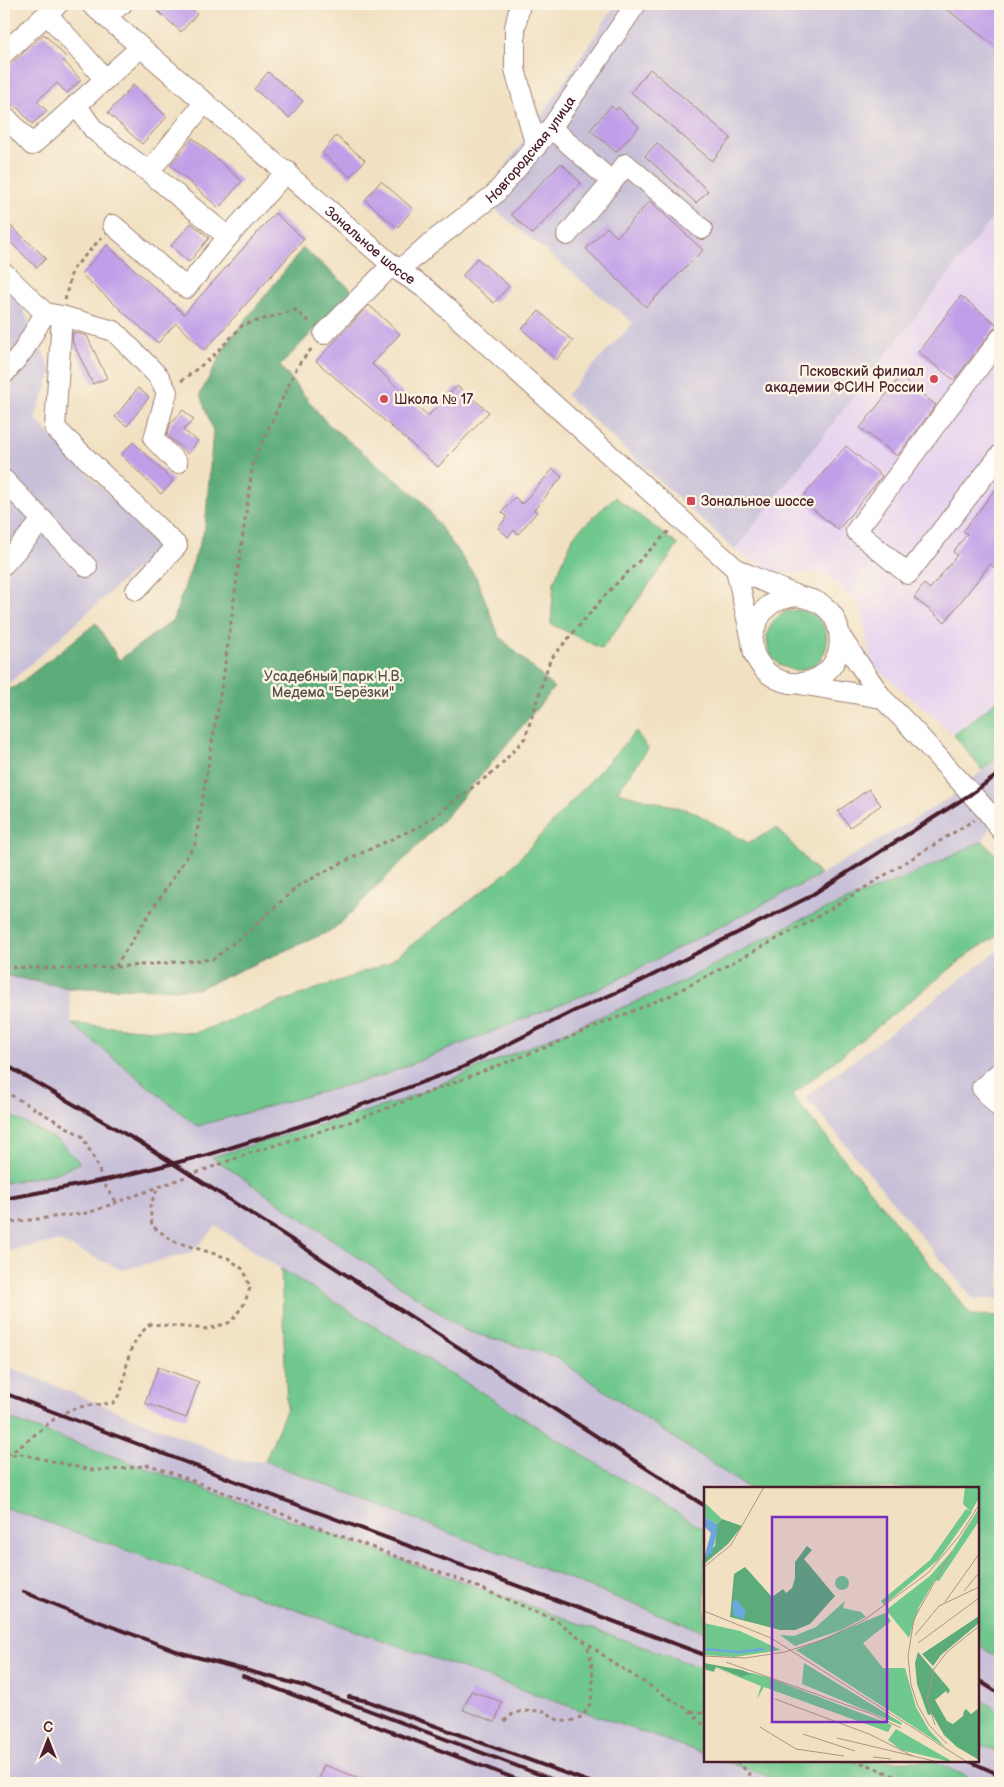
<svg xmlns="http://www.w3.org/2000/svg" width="1004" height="1787" viewBox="0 0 1004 1787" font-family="'Balsamiq Sans',sans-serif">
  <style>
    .built { fill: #e6d3f0 }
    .industrial { fill: #c8c0d8 }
    .green { fill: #71c88e; stroke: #5e745c }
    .forest { fill: #5cac79; stroke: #536652 }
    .building { fill: #c09ee8 }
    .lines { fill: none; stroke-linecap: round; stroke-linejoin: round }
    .minor-casing { stroke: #9e8076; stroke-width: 22 }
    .path { stroke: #9e8076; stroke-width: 3; stroke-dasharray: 4 4; stroke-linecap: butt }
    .minor { stroke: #fff; stroke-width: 20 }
    .rail { stroke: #4a1f2b; stroke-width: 4 }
    .poi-dot { fill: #d1495b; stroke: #fcf5e5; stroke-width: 2 }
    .labels { text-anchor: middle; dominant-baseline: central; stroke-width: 5; stroke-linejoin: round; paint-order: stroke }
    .street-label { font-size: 14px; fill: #4a1f2b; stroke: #fcf5e5 }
    .poi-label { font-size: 14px; fill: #4a1f2b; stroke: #fcf5e5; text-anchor: start }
    .park-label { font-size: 14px; fill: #565249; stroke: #fcf5e5 }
    .inset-river { fill: none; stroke: #6ba7dc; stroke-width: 2.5 }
    .inset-road { fill: none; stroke: #ae9386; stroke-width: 1 }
    .view { fill: #7b2cbf; fill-opacity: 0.15; stroke: #7b2cbf; stroke-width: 2.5 }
    .inset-edge { fill: none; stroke: #4a1f2b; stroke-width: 2.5 }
  </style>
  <rect width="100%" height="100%" fill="#fcf5e5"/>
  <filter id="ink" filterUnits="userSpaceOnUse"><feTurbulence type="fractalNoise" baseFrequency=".02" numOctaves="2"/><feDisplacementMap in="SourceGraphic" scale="10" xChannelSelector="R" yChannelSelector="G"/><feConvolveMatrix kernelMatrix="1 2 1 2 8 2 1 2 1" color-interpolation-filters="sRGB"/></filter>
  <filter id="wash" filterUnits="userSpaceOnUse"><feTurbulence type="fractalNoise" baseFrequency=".0096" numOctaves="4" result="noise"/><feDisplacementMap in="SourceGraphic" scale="20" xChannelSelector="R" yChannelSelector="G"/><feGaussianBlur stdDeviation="1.12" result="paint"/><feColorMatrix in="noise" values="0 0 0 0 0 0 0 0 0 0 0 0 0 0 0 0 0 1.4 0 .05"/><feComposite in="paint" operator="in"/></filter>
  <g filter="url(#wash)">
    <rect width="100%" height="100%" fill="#f1e1c2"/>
    <path class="built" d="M1000 208V698L954 735 871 663 861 607 827 574 771 572 735 550Z"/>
    <path class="industrial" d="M616 4H1000V208L735 550 566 395 633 323 497 211 489 190 540 118Z
      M4 284 17 296 52 372 35 418 159 548 4 688Z
      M1000 756V812L997 814 983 841 914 874 797 921 678 984 398 1102 213 1157 466 1331 554 1356 748 1488H705V1530L281 1269 216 1226 191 1253 122 1270 58 1241 4 1252V1183L57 1173 60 1142 4 1112V975L68 988 72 1024 197 1126 601 988 820 875 951 797Z
      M1000 949V1299H973L806 1097Z
      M4 1365 240 1461H265L705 1632V1669L4 1417Z
      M4 1507 705 1754V1761H724L787 1783H4Z
      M978 1644 1000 1660V1712L978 1698Z
      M978 1743 1000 1754V1783H981L934 1761H978Z"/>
    <path class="green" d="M615 497 678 545 602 649 551 624 554 582 574 535Z
      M767 640a30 30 0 1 1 60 0a30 30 0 1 1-60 0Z
      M1000 698V756L982 770 954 735Z
      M636 731 648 749 617 792 692 811 748 843 777 828 820 875 601 988 384 1075 197 1126 72 1024 195 1033 388 963 507 872Z
      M983 841 1000 860V934L970 953 792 1095 971 1315 1000 1316V1660L978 1644V1488H748L554 1356 466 1331 212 1157 398 1102 678 984 797 921 914 874Z
      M4 1112 60 1142 80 1163 57 1173 4 1183Z
      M281 1269 705 1530V1632L265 1461 287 1408Z
      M4 1417 705 1669V1754L4 1507Z
      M978 1698 1000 1712V1754L978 1743Z
      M724 1761H934L981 1783H787Z"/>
    <path class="forest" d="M303 248 352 290 280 366 327 423 422 501 476 577 499 636 554 688 445 818 335 929 197 989 68 988 4 975V691L15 687 96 623 119 660 173 620 205 528 213 431 200 394 228 342Z"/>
    <g id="blocks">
      <path class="building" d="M150 4H186L197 14 181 32Z
        M940 4H1000V50Z
        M44 34 66 57 63 60 81 80 67 93 57 83 37 101 47 111 32 124 14 104 12 106 4 99V70Z
        M650 69 731 138 712 161 631 92Z
        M268 72 303 101 289 118 254 89Z
        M133 85 167 117 142 144 108 113Z
        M611 106 616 110 618 107 639 127 616 152 590 130Z
        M336 136 365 160 350 177 322 153Z
        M193 138 242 181 219 208 170 165Z
        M657 143 708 191 696 203 645 156Z
        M561 163 581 183 532 234 511 214Z
        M381 181 413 209 397 228 365 200Z
        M650 201 703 250 646 307 586 249 607 227 617 237Z
        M275 213 304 239 205 350 176 323 158 343 81 274 107 245 184 314Z
        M4 220 46 258 37 268 4 236Z
        M191 223 209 238 189 262 171 246Z
        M477 258 509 286 494 303 462 276Z
        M961 296 997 325 954 380 918 352Z
        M369 305 400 334 372 364 428 416 457 386 489 412 438 467 316 361Z
        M539 311 573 341 556 360 522 329Z
        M73 332 87 336 107 378 93 384 72 341Z
        M900 377 936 405 897 456 860 428Z
        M138 388 149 397 127 426 115 417Z
        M183 410 194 420 183 430 198 441 188 454 167 435 171 423Z
        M133 442 173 481 161 494 121 455Z
        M846 446 882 476 838 530 801 499Z
        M553 469 562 477 534 510 537 512 518 534 514 530 508 537 498 528 507 517 502 512 515 497 522 504Z
        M1000 483V572L990 564 945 622 914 598 924 584 930 589 957 555 953 552 967 534 963 531Z
        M869 789 881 805 850 827 838 811Z
        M158 1367 199 1382 186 1418 145 1403Z
        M471 1691 502 1702 495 1722 463 1710Z
        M324 1765 370 1782V1783H317Z"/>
    </g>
  </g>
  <g filter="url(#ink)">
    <use href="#blocks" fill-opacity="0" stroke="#9e8076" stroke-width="1"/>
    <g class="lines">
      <defs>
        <g id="minor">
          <path id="s1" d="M91 4 399 271 426 289 736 569C756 578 775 587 795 595 806 599 817 599 826 608 832 613 836 620 838 627 852 680 782 706 756 658 752 652 753 643 751 636 746 614 741 592 736 569"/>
          <path d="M520 4 515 28V69L536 147"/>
          <path d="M47 14 105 79"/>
          <path d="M105 16 122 4"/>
          <path d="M4 53 58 4"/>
          <path d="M76 105 94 130 149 172 228 237 287 171"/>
          <path d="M4 115 32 145 140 48"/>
          <path d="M551 128 612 182 567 235"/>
          <path d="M149 172 205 102"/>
          <path d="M612 182 626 164 702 229"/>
          <path d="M113 225 186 288 228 237"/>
          <path id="s2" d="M399 271 428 245 495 194 551 128 636 4"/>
          <path d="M4 273 45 313"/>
          <path d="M45 313 62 316 114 331 159 377 167 392 154 439 177 463"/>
          <path d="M62 316 55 428 177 546 136 590"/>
          <path d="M324 334 392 265"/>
          <path d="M1000 339 856 531 908 574 1000 455"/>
          <path d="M4 374 23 351 45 313"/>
          <path d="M4 480 87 567"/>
          <path d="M4 564 43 520"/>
          <path d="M840 636 882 698 908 724 987 811 1000 829"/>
          <path d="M752 638C759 610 769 599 798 596"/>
          <path d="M800 684 882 698"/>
          <path d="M1000 1072 982 1088 1000 1108"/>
        </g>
      </defs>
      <use href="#minor" class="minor-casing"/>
      <path class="path" d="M65 300 72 270 102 237
        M181 381 211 358 243 325 295 310 311 323
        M4 967 74 969 115 967 195 844 224 672 253 462 298 365 313 347
        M116 967 213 959 250 930 298 886 353 857 424 824 497 769 525 738 550 660 607 593 669 531
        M4 1091 82 1136 98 1166 102 1181 117 1203
        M4 1223 88 1213 250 1153 356 1120 544 1048 671 995 809 922 974 820
        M7 1455C29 1443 46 1421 70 1410 83 1405 99 1405 113 1403 125 1389 123 1381 127 1364 130 1347 138 1335 150 1324L208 1329 231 1322 244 1304 250 1288 244 1270 228 1258 173 1241 152 1226 150 1205 158 1188
        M4 1456 21 1454 91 1470H113L150 1465 468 1583 556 1620 615 1664 690 1711 705 1727
        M691 1711 705 1713
        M504 1721C507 1719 510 1716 513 1714 518 1711 539 1710 544 1711 550 1713 555 1720 561 1721 603 1725 594 1668 587 1644
        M737 1761 758 1783
        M853 1761 866 1764 910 1783"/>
      <use href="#minor" class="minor"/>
      <path class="rail" d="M4 1064 146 1146 705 1506
        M4 1199 110 1179 207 1155 329 1117 463 1067 574 1011 631 986 807 898 971 794 1000 773
        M4 1393 295 1504 705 1655
        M24 1592 60 1607 182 1653 304 1686 562 1783
        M243 1676 527 1783
        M978 1680 1000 1694
        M349 1697 367 1701 592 1783
        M969 1761 1000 1775"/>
    </g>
  </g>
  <g class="poi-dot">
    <circle cx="934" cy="379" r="5"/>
    <circle cx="384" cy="399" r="5"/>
    <rect x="686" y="496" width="10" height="10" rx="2.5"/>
  </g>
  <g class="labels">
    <g class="street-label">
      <text stroke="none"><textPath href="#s2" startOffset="180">Новгородская улица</textPath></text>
      <text stroke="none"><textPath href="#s1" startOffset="369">Зональное шоссе</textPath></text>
    </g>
    <g class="poi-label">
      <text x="924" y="371" text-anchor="end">Псковский филиал<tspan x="924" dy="16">академии ФСИН России</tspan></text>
      <text x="394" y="399">Школа № 17</text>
      <text x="701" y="501">Зональное шоссе</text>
    </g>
    <g class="park-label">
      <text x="333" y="676">Усадебный парк Н.В.<tspan x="333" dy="16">Медема "Берёзки"</tspan></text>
    </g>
  </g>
  <g transform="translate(704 1487)">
    <rect width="275" height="275" fill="#f1e1c2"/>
    <path d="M261 0H275V11L267 25 259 17ZM0 15 18 32 13 37 0 30ZM275 21V34L235 94 231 93 215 120 205 151 182 123 226 89 248 64ZM262 22 268 25 234 73 180 118 177 114 226 73ZM131 96a7 7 0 1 1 14 0a7 7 0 1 1-14 0ZM141 114 139 121 157 125 162 130 137 143 91 159 76 148 90 149 112 140ZM181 126 187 134 159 156 179 181H201L212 220 225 243 241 260 92 163ZM0 136 36 144 77 163 31 170 0 168ZM100 176 198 236 197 238 98 197ZM10 180 34 189 48 186 63 190 188 238 184 245 60 200 53 212 57 199 12 181 10 185 0 183 7 184ZM192 242 246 273 247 275 197 263 184 253Z" fill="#71c88e"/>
    <path d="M18 32 38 39 24 57 0 77V71L11 59 13 37ZM103 59 108 63 100 72 131 109 106 137 91 143H76L26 130 30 87 41 80 68 110 79 102 82 106 88 101 91 91V75ZM275 129V136L237 168 229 179 218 167ZM214 165 246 203 244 207 242 204 231 213 243 234 249 237 259 229 260 224 262 222 267 227 275 221V273L253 260 240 248 228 227 224 228 213 197 211 176ZM0 176 38 183 48 187 37 190 12 180 9 184 2 183Z" fill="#5cac79"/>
    <path d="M0 30 13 37V45L8 66 0 71 7 46 0 39ZM32 112 42 124 40 132 30 129 28 116Z" fill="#6ba7dc"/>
    <path class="inset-river" d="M0 162 34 165 60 162"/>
    <path class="inset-road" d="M0 80 27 58 60 0M260 104 275 86M241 115 275 67M0 124 67 151 263 275M211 148 235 119 275 100M214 156 275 111M0 169 41 171 81 165 121 152 160 133 224 86 256 48 275 18M22 175 168 227 197 241M71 212 165 247 209 269M231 238 223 213 230 182 243 165 275 139M56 240 92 262 140 269M99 247 151 264M133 251 234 275M243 257 225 238 214 219 207 198 204 169 210 132 248 64M169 270 187 272"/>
    <path class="view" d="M68 30H183V235H68Z"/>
    <rect width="275" height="275" class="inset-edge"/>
  </g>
  <rect width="1004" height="1787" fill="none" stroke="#fcf5e5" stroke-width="20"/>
  <g transform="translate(48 1740)" stroke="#fcf5e5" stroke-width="4" paint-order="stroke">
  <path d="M0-4L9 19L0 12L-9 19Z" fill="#4a1f2b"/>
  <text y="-8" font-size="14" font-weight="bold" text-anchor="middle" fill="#4a1f2b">С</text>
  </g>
</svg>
